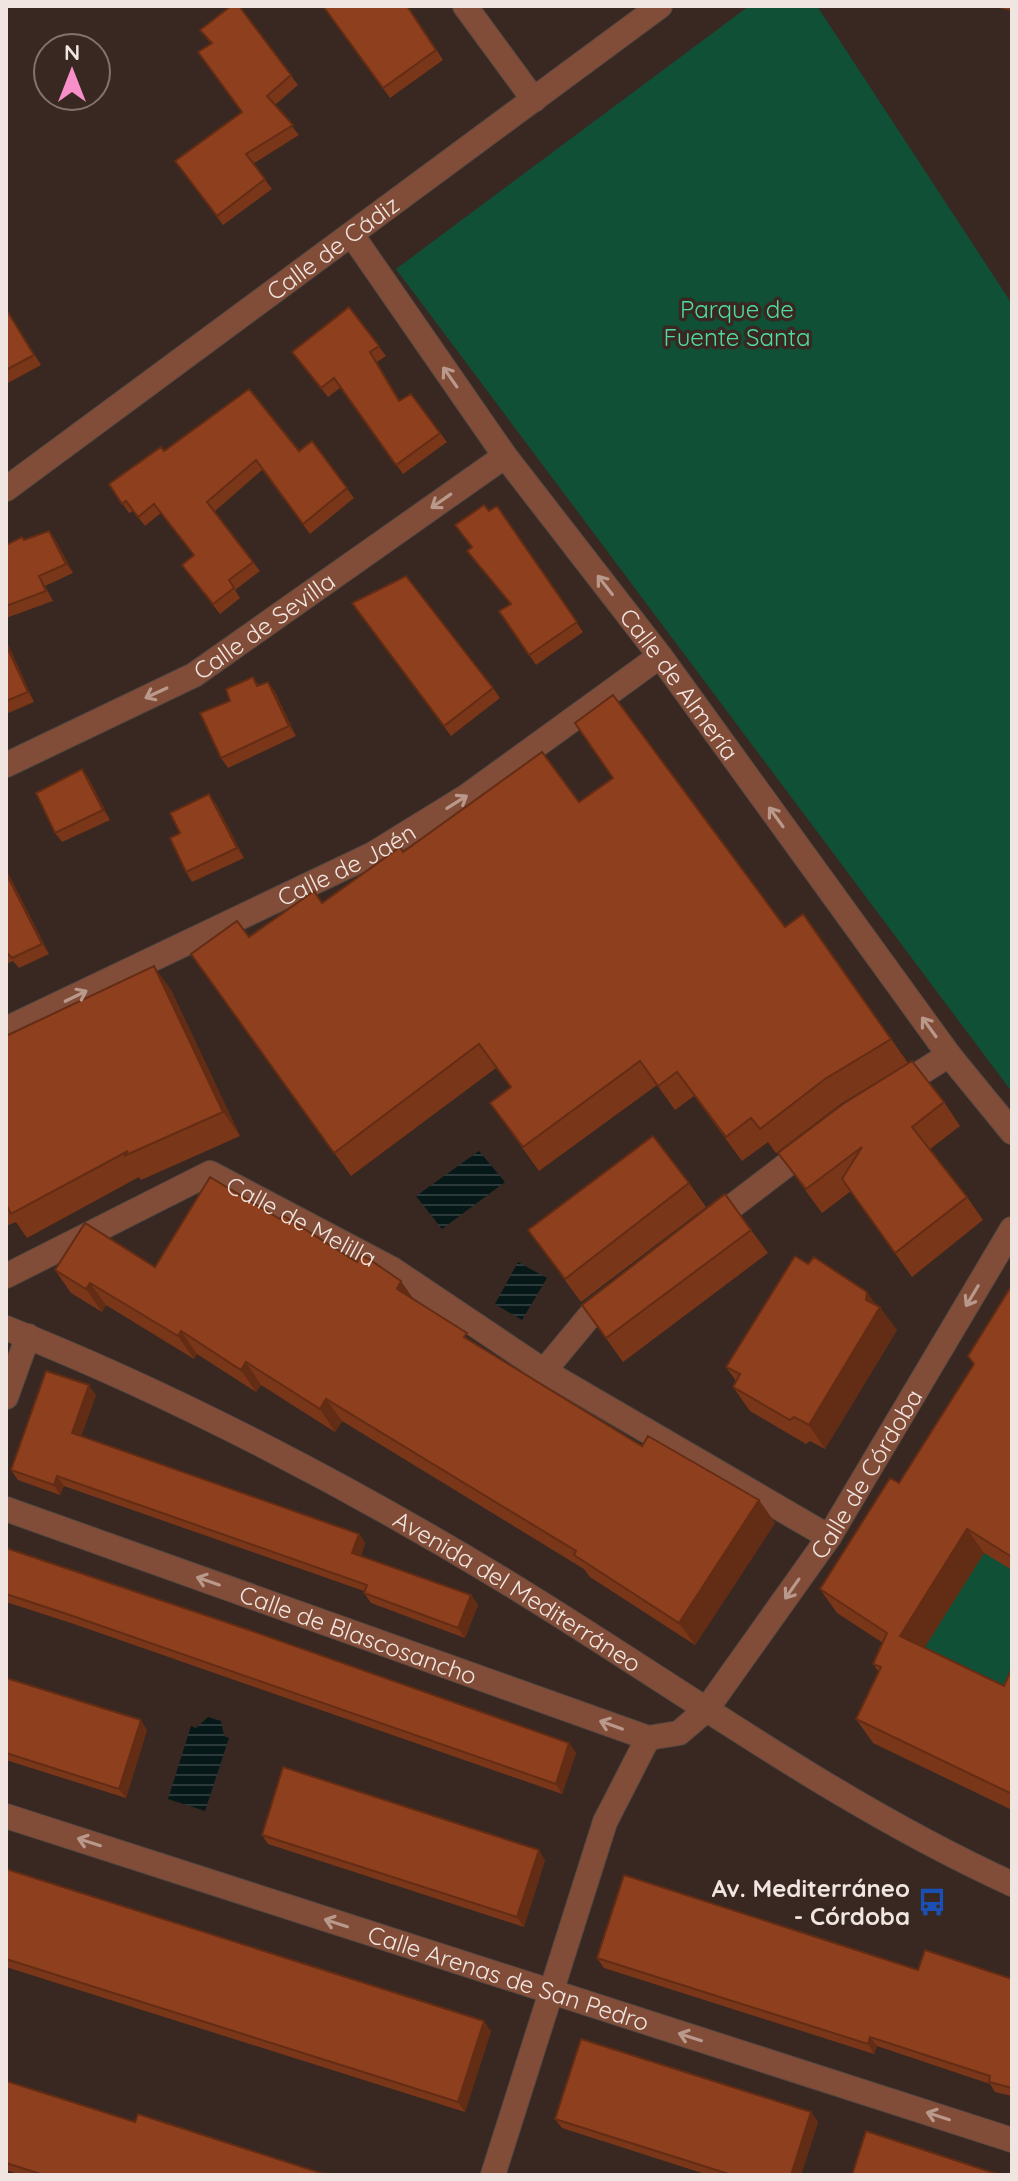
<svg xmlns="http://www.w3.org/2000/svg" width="1018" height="2181" viewBox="0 0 1018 2181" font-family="Quicksand,sans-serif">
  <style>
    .green { fill: #105037 }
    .water { fill: url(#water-rules) }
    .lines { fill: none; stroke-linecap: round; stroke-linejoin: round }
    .street-casing { stroke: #554640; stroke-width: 26 }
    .street { stroke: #824d38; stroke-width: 24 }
    .wall { fill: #7a3619 }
    .shaded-wall { fill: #632c14 }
    .building { fill: #8e3f1d; stroke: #632c14; stroke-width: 2 }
    .oneway { stroke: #b9998c }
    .labels { text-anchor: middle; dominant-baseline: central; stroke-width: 7; stroke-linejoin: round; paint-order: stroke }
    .street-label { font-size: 24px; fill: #f0e5e0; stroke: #382821 }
    .park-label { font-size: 24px; fill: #4fdba2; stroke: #382821 }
    .poi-label { font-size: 24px; font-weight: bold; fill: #f0e5e0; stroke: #382821; text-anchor: end }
  </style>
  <defs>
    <pattern id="water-rules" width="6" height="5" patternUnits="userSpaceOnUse" patternTransform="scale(2)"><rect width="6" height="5" fill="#071819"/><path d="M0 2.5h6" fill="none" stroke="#2b393a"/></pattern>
  </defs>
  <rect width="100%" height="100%" fill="#382821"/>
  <path class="green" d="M749 6H817L1012 304V1092L396 269Z
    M996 1533 1004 1565 1012 1570V1705L912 1640 925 1647Z"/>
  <path class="water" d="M479 1151 505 1182 442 1229 416 1196Z
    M518 1262 547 1278 522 1320 495 1304Z
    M208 1717 221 1721 224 1736 229 1738 205 1811 168 1799 191 1726 196 1728Z"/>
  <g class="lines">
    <defs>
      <g id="street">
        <path d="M465 6 534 100"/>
        <path id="s1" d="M352 235 505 456 660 656 949 1055 1012 1132"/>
        <path id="s2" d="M6 489 660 6"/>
        <path id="s3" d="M6 765 194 675 505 456"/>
        <path id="s4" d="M6 1029 373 854 467 796 660 656"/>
        <path d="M893 1090 949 1055"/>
        <path d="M709 1224 810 1147"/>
        <path id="s5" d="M6 1276 210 1173 392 1269 544 1371 829 1537"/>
        <path id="s6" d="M6 1328C177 1396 356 1490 513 1586 678 1687 835 1803 1012 1884"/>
        <path d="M544 1371 593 1312 613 1297"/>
        <path d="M6 1397 28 1336"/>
        <path id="s7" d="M6 1509 648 1738 679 1733 706 1710 829 1537 1012 1229"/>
        <path id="s8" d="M6 1816 1012 2140"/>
        <path d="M493 2175 605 1822 648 1738"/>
      </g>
    </defs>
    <use href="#street" class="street-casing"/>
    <use href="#street" class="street"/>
  </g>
  <path class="wall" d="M239 6 298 85 275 105 299 135 253 164 272 189 223 225 182 171 241 112 211 44 200 30Z
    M323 6 415 17 443 60 390 98Z
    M994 6H1012V11L995 7Z
    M349 307 386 356 377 362 400 401 411 394 447 442 403 474 340 388 328 397 292 352Z
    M6 308 41 365 6 384Z
    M312 441 354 498 310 534 262 470 214 512 260 571 235 590 240 598 220 614 189 575 194 555 161 513 145 526 133 511 129 513 109 484 164 451H299Z
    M497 506 583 632 536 665 499 611 510 604 467 551 471 548 489 511Z
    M49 531 56 541 73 573 45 586 53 601 6 618V545Z
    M352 603 493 688 500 698 451 736Z
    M6 640 34 702 6 714Z
    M253 677 259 686 268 682 275 692 296 736 228 768 221 758 230 701Z
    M82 769 89 779 110 820 62 842 55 833Z
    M579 802 785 927 803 914 908 1063 842 1103 776 1153 768 1142 742 1161 694 1096 675 1110 657 1085 539 1171 490 1103 511 1088 496 1068 351 1176 191 954 249 937 322 903 403 852Z
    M216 804 244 858 192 882 186 872Z
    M6 869 49 954 19 968 13 961 6 964Z
    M171 990 240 1136 141 1180 139 1177 27 1238 16 1222 6 1226V1036Z
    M944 1102 960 1126 930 1149 967 1197 983 1220 912 1277 851 1191 822 1213 778 1153Z
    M689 1183 706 1207 581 1302 528 1230Z
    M751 1230 768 1253 623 1362 582 1305Z
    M808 1264 876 1305 897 1330 825 1449 810 1441 806 1444 750 1411 733 1387 736 1381 726 1367Z
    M155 1267 414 1300 474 1343 642 1446 759 1500 775 1523 695 1645 590 1577 584 1569 342 1421 335 1432 261 1385 256 1392 197 1354 194 1359 106 1305 102 1312 71 1293 55 1270Z
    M1012 1285V1570L984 1553 924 1648 1004 1686 1012 1668V1810L873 1743 856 1719 879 1672 873 1664 883 1643 837 1613 820 1589 899 1483 974 1364Z
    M96 1395 81 1436 359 1534 365 1543 361 1556 471 1595 478 1605 465 1638 371 1603 364 1593V1591L64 1486 60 1495 18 1480 11 1470Z
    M6 1548 569 1743 576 1753 562 1794 74 1624 6 1602Z
    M6 1678 147 1730 126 1798 6 1760Z
    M262 1835 545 1860 524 1927 268 1844Z
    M6 1869 491 2031 465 2112 6 1967Z
    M597 1958 918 1970 1012 1979V2096L995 2092 990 2084 877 2046 874 2054 604 1968Z
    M6 2081 135 2122 327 2175H21L6 2170Z
    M811 2112 818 2122 801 2175H708L562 2128 555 2119Z"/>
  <path class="shaded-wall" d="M49 531 56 541 73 573 66 564Z
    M6 640 34 702 28 692 6 645Z
    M268 682 275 692 296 736 289 726Z
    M82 769 89 779 110 820 103 810Z
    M209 794 216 804 244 858 237 848Z
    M6 869 49 954 42 944 6 873Z
    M154 966 171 990 240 1136 223 1112Z
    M401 1281 417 1304 397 1289Z
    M90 1283 106 1305 102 1312 86 1289Z
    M867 1292 879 1309 880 1307 897 1330 825 1449 809 1425 866 1300Z
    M181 1331 197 1354 194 1359 178 1336Z
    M246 1362 261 1385 256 1392 241 1370Z
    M89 1385 96 1395 79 1443 72 1433Z
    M326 1399 342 1421 335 1432 320 1409Z
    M57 1476 64 1486 60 1495 54 1485Z
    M759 1500 775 1523 695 1645 679 1623Z
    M967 1529 984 1553 916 1660 900 1636Z
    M359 1534 365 1543 358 1563 352 1553Z
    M471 1595 478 1605 465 1638 458 1628Z
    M141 1720 147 1730 126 1798 119 1789Z
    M569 1743 576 1753 562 1794 556 1784Z
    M539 1850 545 1860 524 1927 517 1917Z
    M484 2021 491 2031 465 2112 458 2102Z
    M870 2037 877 2046 874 2054 868 2044Z
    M811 2112 818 2122 801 2175H791Z"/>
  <path class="building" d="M231 6H239L291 75 267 96 293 125 246 154 265 179 217 216 175 161 242 112 198 52 212 43 200 30Z
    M323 6H407L436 50 383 88Z
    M349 307 379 346 370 352 399 401 411 394 440 433 396 465 334 378 321 388 292 352Z
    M6 309 34 355 6 370Z
    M249 389 299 451 312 441 347 488 303 524 256 460 207 502 253 562 229 580 234 588 213 604 182 565 194 555 154 504 138 517 126 501 122 504 109 484 161 447 164 451Z
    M484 505 489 511 497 506 577 622 529 655 499 611 511 604 467 551 472 547 455 525Z
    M49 531 66 564 39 576 46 591 6 606V545L22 537 24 540Z
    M406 576 493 688 444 726 352 603Z
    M6 645 28 692 6 701Z
    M253 677 257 686 268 682 289 726 221 758 200 713 230 701 226 689Z
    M613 695 785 927 803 914 891 1039 825 1079 760 1129 751 1118 726 1137 677 1072 658 1086 640 1061 523 1147 490 1103 511 1087 479 1044 334 1153 191 954 237 921 249 937 314 891 322 903 400 847 403 852 542 752 579 802 613 778 575 723Z
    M82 769 103 810 55 833 36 793Z
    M209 794 237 848 186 872 170 838 180 833 170 813Z
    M6 873 42 944 12 958 6 952Z
    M154 966 223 1112 124 1156 128 1151 11 1214 6 1204V1036Z
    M912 1061 944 1102 912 1127 967 1197 895 1253 842 1179 862 1147 806 1189 778 1153 843 1104Z
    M653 1136 689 1183 565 1279 528 1230Z
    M210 1177 280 1219 282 1215 357 1262 361 1255 369 1259 401 1281 397 1289 467 1333 464 1337 642 1446 648 1436 759 1500 679 1623 574 1555 576 1551 326 1399 320 1409 246 1362 241 1370 181 1331 178 1336 90 1283 86 1289 55 1270 85 1223 155 1267Z
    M725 1194 751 1230 606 1338 582 1305Z
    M795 1256 808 1264 814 1257 867 1292 866 1300 880 1307 809 1425 794 1417 790 1420 733 1387 740 1374 726 1367Z
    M1012 1285V1557L967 1529 900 1636 1004 1686 1012 1668V1794L856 1719 881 1667 873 1664 887 1633 820 1589 890 1478 899 1483 974 1364 968 1356Z
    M46 1371 89 1385 72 1433 359 1534 352 1553 471 1595 458 1628 364 1593 367 1585 57 1476 54 1485 11 1470Z
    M6 1548 252 1631 569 1743 556 1784 67 1614 6 1594Z
    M6 1678 141 1720 119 1789 6 1753Z
    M283 1767 539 1850 517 1917 262 1835Z
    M6 1869 484 2021 458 2102 6 1959Z
    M624 1875 918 1970 925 1950 1012 1979V2088L989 2082 990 2076 870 2037 868 2044 597 1958Z
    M581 2039 811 2112 791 2175H732L555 2119Z
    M6 2081 135 2122 138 2114 327 2175H44L6 2163Z
    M866 2131 1000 2175H852Z"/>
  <defs><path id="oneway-shaft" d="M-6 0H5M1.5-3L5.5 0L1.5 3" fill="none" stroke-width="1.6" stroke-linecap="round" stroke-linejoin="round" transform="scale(2)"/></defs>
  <g class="oneway">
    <use href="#oneway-shaft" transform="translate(450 377) rotate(-125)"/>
    <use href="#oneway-shaft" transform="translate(441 501) rotate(145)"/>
    <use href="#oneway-shaft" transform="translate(605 585) rotate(-128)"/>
    <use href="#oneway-shaft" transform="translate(156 693) rotate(155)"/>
    <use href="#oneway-shaft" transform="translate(457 802) rotate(-32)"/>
    <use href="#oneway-shaft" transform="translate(776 817) rotate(-126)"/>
    <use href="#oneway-shaft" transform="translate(76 996) rotate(-26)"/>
    <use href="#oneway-shaft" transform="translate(929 1027) rotate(-126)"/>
    <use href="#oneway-shaft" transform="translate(972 1296) rotate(121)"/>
    <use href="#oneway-shaft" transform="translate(208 1581) rotate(-161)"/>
    <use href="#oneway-shaft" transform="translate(792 1589) rotate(125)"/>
    <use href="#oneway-shaft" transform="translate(611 1725) rotate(-160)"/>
    <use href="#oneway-shaft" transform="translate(89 1842) rotate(-162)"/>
    <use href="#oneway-shaft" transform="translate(336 1923) rotate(-162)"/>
    <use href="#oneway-shaft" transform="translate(690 2037) rotate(-162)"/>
    <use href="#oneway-shaft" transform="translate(938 2116) rotate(-162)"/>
  </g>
  <defs>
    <symbol id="bus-bare" viewBox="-9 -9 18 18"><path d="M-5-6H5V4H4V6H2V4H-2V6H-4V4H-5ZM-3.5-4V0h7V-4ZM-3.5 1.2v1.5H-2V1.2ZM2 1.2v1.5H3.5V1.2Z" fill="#1a4fb4" stroke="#382821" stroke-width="2.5" paint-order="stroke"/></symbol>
  </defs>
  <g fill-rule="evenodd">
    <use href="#bus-bare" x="912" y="1882" width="40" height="40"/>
  </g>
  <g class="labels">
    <g class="street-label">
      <text stroke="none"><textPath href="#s2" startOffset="406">Calle de Cádiz</textPath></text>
      <text stroke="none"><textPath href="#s3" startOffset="294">Calle de Sevilla</textPath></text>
      <text stroke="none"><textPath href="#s1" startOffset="556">Calle de Almería</textPath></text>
      <text stroke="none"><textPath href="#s4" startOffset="378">Calle de Jaén</textPath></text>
      <text stroke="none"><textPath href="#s5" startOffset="332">Calle de Melilla</textPath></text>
      <text stroke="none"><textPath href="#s7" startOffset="1034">Calle de Córdoba</textPath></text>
      <text stroke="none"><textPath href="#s6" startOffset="576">Avenida del Mediterráneo</textPath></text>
      <text stroke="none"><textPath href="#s7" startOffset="374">Calle de Blascosancho</textPath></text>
      <text stroke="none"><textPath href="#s8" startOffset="528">Calle Arenas de San Pedro</textPath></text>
    </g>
    <g class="park-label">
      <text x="737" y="309">Parque de<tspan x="737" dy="28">Fuente Santa</tspan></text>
    </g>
    <g class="poi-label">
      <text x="910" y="1888">Av. Mediterráneo<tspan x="910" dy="28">- Córdoba</tspan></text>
    </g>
  </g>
  <rect width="1018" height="2181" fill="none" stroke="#f0e5e0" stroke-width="16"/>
  <g transform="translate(72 72)"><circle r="38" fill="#382821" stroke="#82746d" stroke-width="2"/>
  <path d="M0-6L14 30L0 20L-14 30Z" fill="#f98fc9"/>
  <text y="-12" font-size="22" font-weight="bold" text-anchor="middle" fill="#f0e5e0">N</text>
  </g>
</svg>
